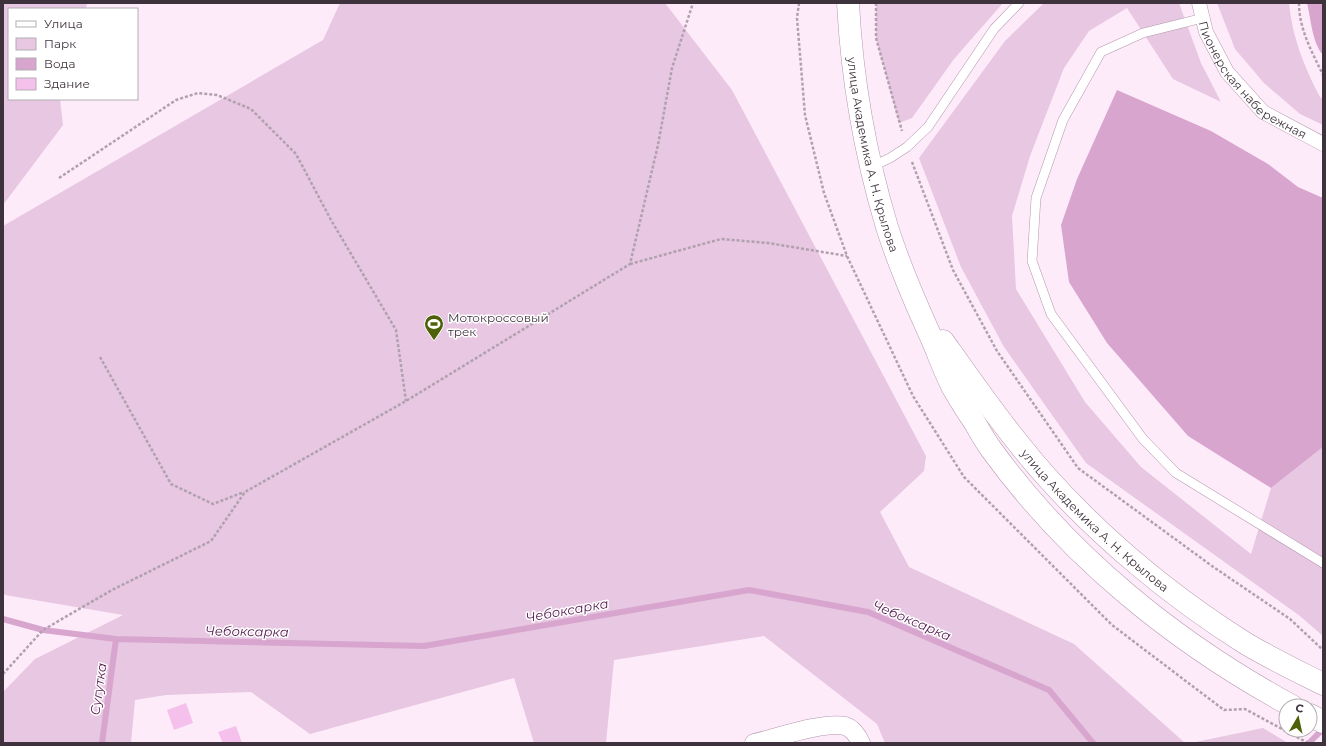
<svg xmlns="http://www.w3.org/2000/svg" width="1326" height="746" viewBox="0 0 1326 746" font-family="Montserrat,sans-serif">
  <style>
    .green { fill: #e7c7e1 }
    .water { fill: #d8a5cf }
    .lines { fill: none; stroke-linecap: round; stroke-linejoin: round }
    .stream { stroke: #d8a5cf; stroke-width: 6 }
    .building { fill: #f5c0ec }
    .service-casing { stroke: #b496ae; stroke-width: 10 }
    .pedestrian-casing { stroke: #b496ae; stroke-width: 15 }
    .minor-casing { stroke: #b496ae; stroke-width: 19 }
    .secondary-casing { stroke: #b496ae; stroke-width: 23 }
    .path { stroke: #b1a1ae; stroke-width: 2.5; stroke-dasharray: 3 2; stroke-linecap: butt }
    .service { stroke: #fff; stroke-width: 9 }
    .pedestrian { stroke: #fff; stroke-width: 14 }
    .minor { stroke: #fff; stroke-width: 18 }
    .secondary { stroke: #fff; stroke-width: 22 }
    .labels { text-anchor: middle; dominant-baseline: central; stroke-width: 3; stroke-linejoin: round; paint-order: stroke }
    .street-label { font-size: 12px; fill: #3e323c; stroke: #fff }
    .poi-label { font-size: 12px; fill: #3e323c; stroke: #fff; text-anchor: start }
    .water-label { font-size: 13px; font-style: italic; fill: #52164b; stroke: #fff }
  </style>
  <rect width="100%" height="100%" fill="#feebfa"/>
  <path class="green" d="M3 3H87L86 9H9V99H60L63 125 3 205Z
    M340 3H665L732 90 926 456 924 471 880 512 909 567 1074 644 1185 743H885L877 724 764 636 614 660 606 743H534L514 678 310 734 251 692 166 695 135 700 131 743H3V692L35 659 123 615 5 595 3 593V226L323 40Z
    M876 3H1003L954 59 912 118 899 123 876 38Z
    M1044 3H1179L1201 63 1221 102 1173 79 1127 8 1089 31 1064 68 1030 156 1012 216 1016 289 1085 402 1141 467 1251 554 1271 488 1323 447V636L1300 616 1086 463 1004 347 961 267 919 158 1005 41Z
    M1217 3H1289C1292 36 1304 67 1320 97L1323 99V125L1300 114 1264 83 1235 49Z
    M1263 728 1288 743H1191Z"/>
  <path class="water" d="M1307 3H1323V55C1312 42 1311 19 1307 3Z
    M1117 90 1211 131 1268 164 1298 187 1323 198V447L1271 488 1188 436 1107 343 1069 282 1061 225 1077 179Z"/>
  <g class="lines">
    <path class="stream" d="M3 619 43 630 116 639 424 646 749 590 868 612 1049 690 1093 743
      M102 743 116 639
      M1309 743 1323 729"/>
  </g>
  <path class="building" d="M186 703 193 723 174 730 167 710Z
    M236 726 242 743H223L218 732Z"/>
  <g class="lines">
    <defs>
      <path id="service" d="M1203 18 1143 33 1101 52 1063 120 1036 198 1032 261 1051 314 1143 439 1176 473 1323 563
        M871 167 890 158 907 147 928 127 994 29 1019 3"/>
      <g id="pedestrian">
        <path id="s1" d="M1199 3 1206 32 1227 72 1263 112 1323 144"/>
      </g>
      <path id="minor" d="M754 743C776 738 825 721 845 726 852 728 858 736 861 743"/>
      <g id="secondary">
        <path id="s2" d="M848 3C852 79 865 154 887 227 899 265 915 302 931 337 938 353 944 370 952 386 959 399 967 411 975 423 980 432 985 441 991 449 1069 557 1176 643 1292 706"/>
        <path id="s3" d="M943 341C975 386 1007 432 1044 474 1101 538 1172 597 1245 643 1270 658 1297 671 1323 684"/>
        <path d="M1310 715 1323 722"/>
      </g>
    </defs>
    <use href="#service" class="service-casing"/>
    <use href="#pedestrian" class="pedestrian-casing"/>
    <use href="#minor" class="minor-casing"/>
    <use href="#secondary" class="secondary-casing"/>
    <path class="path" d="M799 3 797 18 805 115 824 193 847 256 913 396 964 477 1112 625 1224 710 1245 709 1308 743
      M876 3V38L902 131
      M1299 3C1299 29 1312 52 1323 75
      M912 162 953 270 997 351 1078 468 1212 566 1290 619 1323 650
      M59 178 176 100 198 93 217 95 251 109 296 154 331 220 396 330 406 401
      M630 264 721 239 768 243 847 256
      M100 357 171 484 213 504 244 492
      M3 674 43 630 112 590 211 541 245 492 406 401 630 264 658 145 672 68 693 3"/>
    <use href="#service" class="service"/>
    <use href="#pedestrian" class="pedestrian"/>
    <use href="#minor" class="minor"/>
    <use href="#secondary" class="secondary"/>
  </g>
  <defs>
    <symbol id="stadium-pin" viewBox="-11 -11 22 30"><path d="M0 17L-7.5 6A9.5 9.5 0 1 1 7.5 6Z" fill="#4d6109" stroke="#fff"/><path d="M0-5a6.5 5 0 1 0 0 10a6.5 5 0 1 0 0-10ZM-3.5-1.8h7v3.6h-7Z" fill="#fff"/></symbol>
  </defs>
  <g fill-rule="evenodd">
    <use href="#stadium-pin" x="423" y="313" width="22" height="30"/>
  </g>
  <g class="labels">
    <g class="street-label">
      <text stroke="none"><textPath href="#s1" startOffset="98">Пионерская набережная</textPath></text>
      <text stroke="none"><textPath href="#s2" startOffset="154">улица Академика А. Н. Крылова</textPath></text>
      <text stroke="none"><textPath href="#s3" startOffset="236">улица Академика А. Н. Крылова</textPath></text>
    </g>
    <g class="poi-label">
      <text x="448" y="317">Мотокроссовый<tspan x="448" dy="14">трек</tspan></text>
    </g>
    <g class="water-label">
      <text transform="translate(567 610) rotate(-10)">Чебоксарка</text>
      <text transform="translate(912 620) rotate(23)">Чебоксарка</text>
      <text transform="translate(247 631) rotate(1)">Чебоксарка</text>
      <text transform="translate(98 689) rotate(-82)">Сугутка</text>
    </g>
  </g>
  <rect width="1326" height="746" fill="none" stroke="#3e323c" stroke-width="8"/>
  <rect x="8" y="8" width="130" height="92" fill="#ffffff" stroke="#b2adb1"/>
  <rect x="16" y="21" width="20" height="6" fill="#ffffff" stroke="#b2adb1"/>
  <text x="44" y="28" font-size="12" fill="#3e323c">Улица</text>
  <rect x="16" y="38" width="20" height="12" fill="#e7c7e1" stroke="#b2adb1"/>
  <text x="44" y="48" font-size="12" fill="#3e323c">Парк</text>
  <rect x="16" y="58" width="20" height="12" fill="#d8a5cf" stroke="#b2adb1"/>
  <text x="44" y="68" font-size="12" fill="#3e323c">Вода</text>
  <rect x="16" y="78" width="20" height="12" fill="#f5c0ec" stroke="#b2adb1"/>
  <text x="44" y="88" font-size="12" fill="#3e323c">Здание</text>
  <g transform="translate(1298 718) rotate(9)"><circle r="19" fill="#ffffff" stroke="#b2adb1"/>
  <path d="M0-3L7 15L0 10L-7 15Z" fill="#4d6109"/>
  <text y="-6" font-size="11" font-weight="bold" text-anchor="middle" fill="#3e323c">С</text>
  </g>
</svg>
